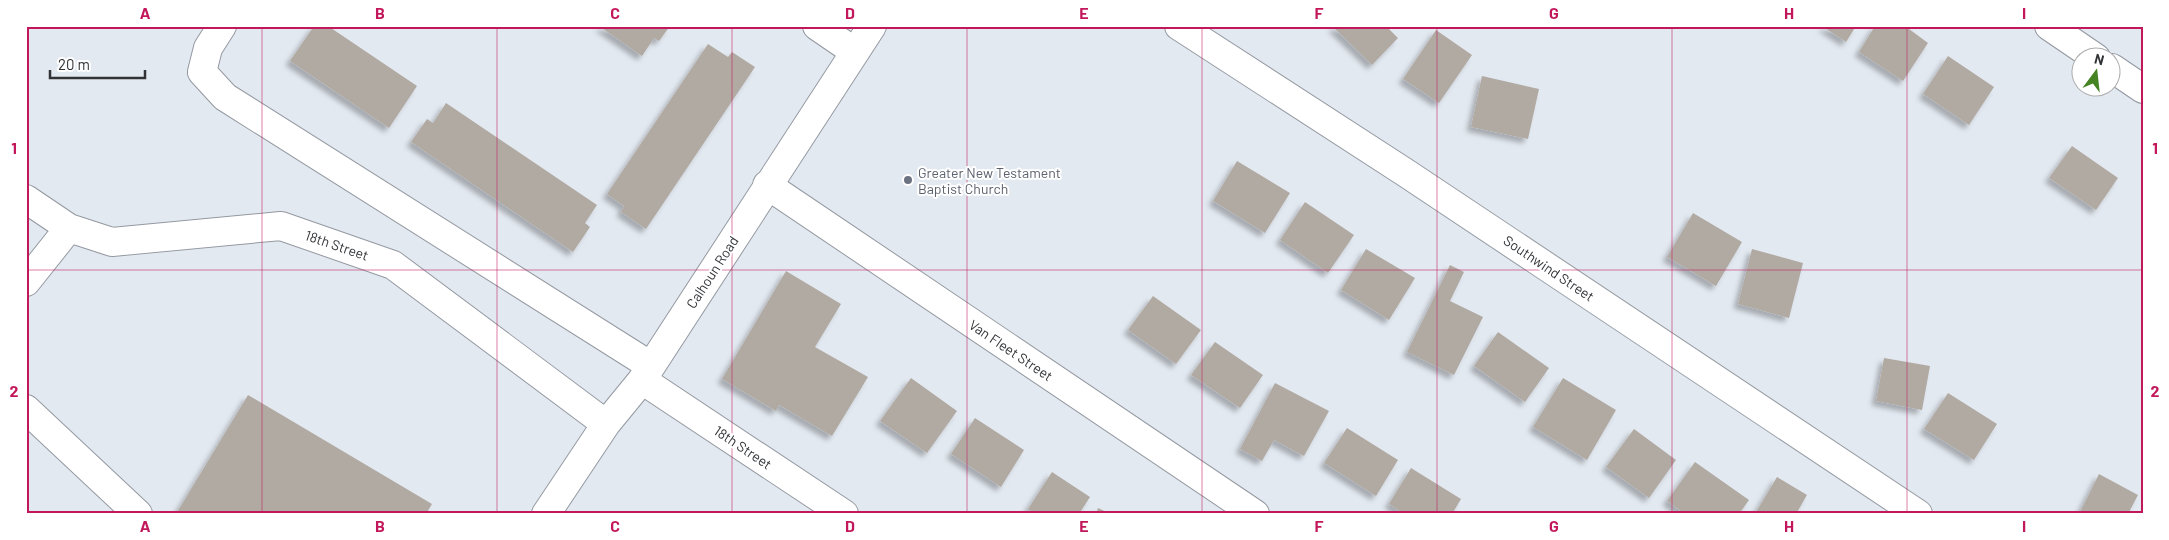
<svg xmlns="http://www.w3.org/2000/svg" width="2169" height="540" viewBox="0 0 2169 540" font-family="Barlow,sans-serif">
  <style>
    .building { fill: #b1aaa3; filter: url(#shadow) }
    .lines { fill: none; stroke-linecap: round; stroke-linejoin: round }
    .minor-casing { stroke: #9499a1; stroke-width: 30 }
    .minor { stroke: #fff; stroke-width: 28 }
    .grid { fill: none; stroke: #c2185b; stroke-width: 1; stroke-opacity: 0.55 }
    .worship-dot { fill: #6b7280; stroke: #fff; stroke-width: 2 }
    .labels { text-anchor: middle; dominant-baseline: central; stroke-width: 4; stroke-linejoin: round; paint-order: stroke }
    .worship-label { font-size: 14px; fill: #5b616d; stroke: #fff; text-anchor: start }
    .street-label { font-size: 14px; fill: #313336; stroke: #fff }
    .neatline { fill: none; stroke: #c2185b; stroke-width: 2 }
    .grid-label { font-size: 16px; text-anchor: middle; font-weight: bold; fill: #c2185b }
  </style>
  <defs>
    <filter id="shadow"><feDropShadow dx="-4.5" dy="4.5" stdDeviation="2.5" flood-color="#0004"/></filter>
  </defs>
  <rect width="100%" height="100%" fill="#e3e9f1"/>
  <path class="building" d="M314 26H328L417 86 389 128 290 61Z
    M599 26H670L659 41 654 38 642 56Z
    M1332 26H1386L1398 38 1372 65Z
    M1822 26H1856L1846 42Z
    M1875 26H1905L1928 43 1903 81 1859 52Z
    M1436 30 1472 55 1439 103 1403 79Z
    M708 44 728 57 732 52 755 67 646 229 621 212 624 206 607 194Z
    M1948 56 1994 87 1969 125 1923 94Z
    M1482 76 1539 89 1528 139 1471 127Z
    M446 103 597 205 585 223 590 227 573 252 411 142 427 119 433 123Z
    M2072 146 2118 178 2096 210 2049 178Z
    M1237 161 1290 193 1265 233 1213 201Z
    M1305 202 1354 235 1328 273 1280 240Z
    M1693 213 1742 242 1716 286 1667 257Z
    M1366 249 1415 278 1389 320 1341 290Z
    M1752 249 1803 263 1789 318 1738 304Z
    M1450 265 1464 272 1450 301 1483 317 1454 375 1407 352Z
    M786 271 841 304 815 347 868 377 832 436 779 405 776 411 722 379Z
    M1153 296 1201 330 1176 364 1128 330Z
    M1498 332 1549 368 1525 402 1474 366Z
    M1215 342 1263 375 1240 408 1191 375Z
    M1884 358 1930 366 1922 410 1876 401Z
    M911 378 957 411 927 453 880 421Z
    M1563 378 1616 410 1587 460 1533 427Z
    M1275 383 1329 411 1304 456 1274 440 1262 461 1240 449Z
    M1948 393 1997 424 1974 460 1924 429Z
    M248 395 432 504 426 514H176Z
    M975 418 1024 450 1001 487 951 454Z
    M1347 428 1398 460 1376 496 1324 463Z
    M1634 429 1676 460 1649 498 1606 467Z
    M1695 462 1749 500 1739 514H1685L1667 501Z
    M1411 468 1461 499 1452 514H1404L1389 504Z
    M1052 472 1090 497 1079 514H1035L1028 509Z
    M2099 474 2138 495 2128 514H2079Z
    M1777 477 1807 495 1796 514H1755Z
    M1098 508 1111 514H1096Z"/>
  <g class="lines">
    <defs>
      <path id="minor" d="M222 26 208 48 202 72 225 97 651 366
        M817 26 855 52
        M1179 26 1406 173 1918 514
        M2049 26 2096 58
        M2112 68 2143 89
        M767 185 1255 514
        M26 199 69 228 112 242 281 226 393 265 606 424
        M26 282 69 228
        M642 380 844 514
        M26 409 138 514
        M546 514 606 424 642 380 872 26"/>
    </defs>
    <use href="#minor" class="minor-casing"/>
    <use href="#minor" class="minor"/>
  </g>
  <path class="grid" d="M262 26V514M497 26V514M732 26V514M967 26V514M1202 26V514M1437 26V514M1672 26V514M1907 26V514M26 270H2143"/>
  <circle class="worship-dot" cx="908" cy="180" r="5"/>
  <g class="labels">
    <g class="worship-label">
      <text x="918" y="172">Greater New Testament<tspan x="918" dy="16">Baptist Church</tspan></text>
    </g>
    <g class="street-label">
      <text transform="translate(337 245) rotate(19)">18th Street</text>
      <text transform="translate(1549 268) rotate(34)">Southwind Street</text>
      <text transform="translate(712 272) rotate(-57)">Calhoun Road</text>
      <text transform="translate(1011 350) rotate(34)">Van Fleet Street</text>
      <text transform="translate(743 447) rotate(34)">18th Street</text>
    </g>
  </g>
  <rect width="2169" height="540" fill="none" stroke="#ffffff" stroke-width="55"/>
  <g transform="translate(2096 72) rotate(15)"><circle r="24" fill="#ffffff" stroke="#adadaf"/>
  <path d="M0-4L9 19L0 12L-9 19Z" fill="#458323"/>
  <text y="-8" font-size="14" font-weight="bold" text-anchor="middle" fill="#313336">N</text>
  </g>
  <path d="M50 70v8h95v-8" fill="none" stroke="#313336" stroke-width="2.5"/>
  <text x="58" y="70" font-size="15" fill="#313336" stroke="#ffffff" stroke-width="4" paint-order="stroke">20 m</text>
  <rect x="28" y="28" width="2114" height="484" class="neatline"/>
  <g class="grid-label">
    <text x="145" y="19">A</text>
    <text x="380" y="19">B</text>
    <text x="615" y="19">C</text>
    <text x="850" y="19">D</text>
    <text x="1084" y="19">E</text>
    <text x="1319" y="19">F</text>
    <text x="1554" y="19">G</text>
    <text x="1789" y="19">H</text>
    <text x="2024" y="19">I</text>
    <text x="14" y="154">1</text>
    <text x="2155" y="154">1</text>
    <text x="14" y="397">2</text>
    <text x="2155" y="397">2</text>
    <text x="145" y="532">A</text>
    <text x="380" y="532">B</text>
    <text x="615" y="532">C</text>
    <text x="850" y="532">D</text>
    <text x="1084" y="532">E</text>
    <text x="1319" y="532">F</text>
    <text x="1554" y="532">G</text>
    <text x="1789" y="532">H</text>
    <text x="2024" y="532">I</text>
  </g>
</svg>
